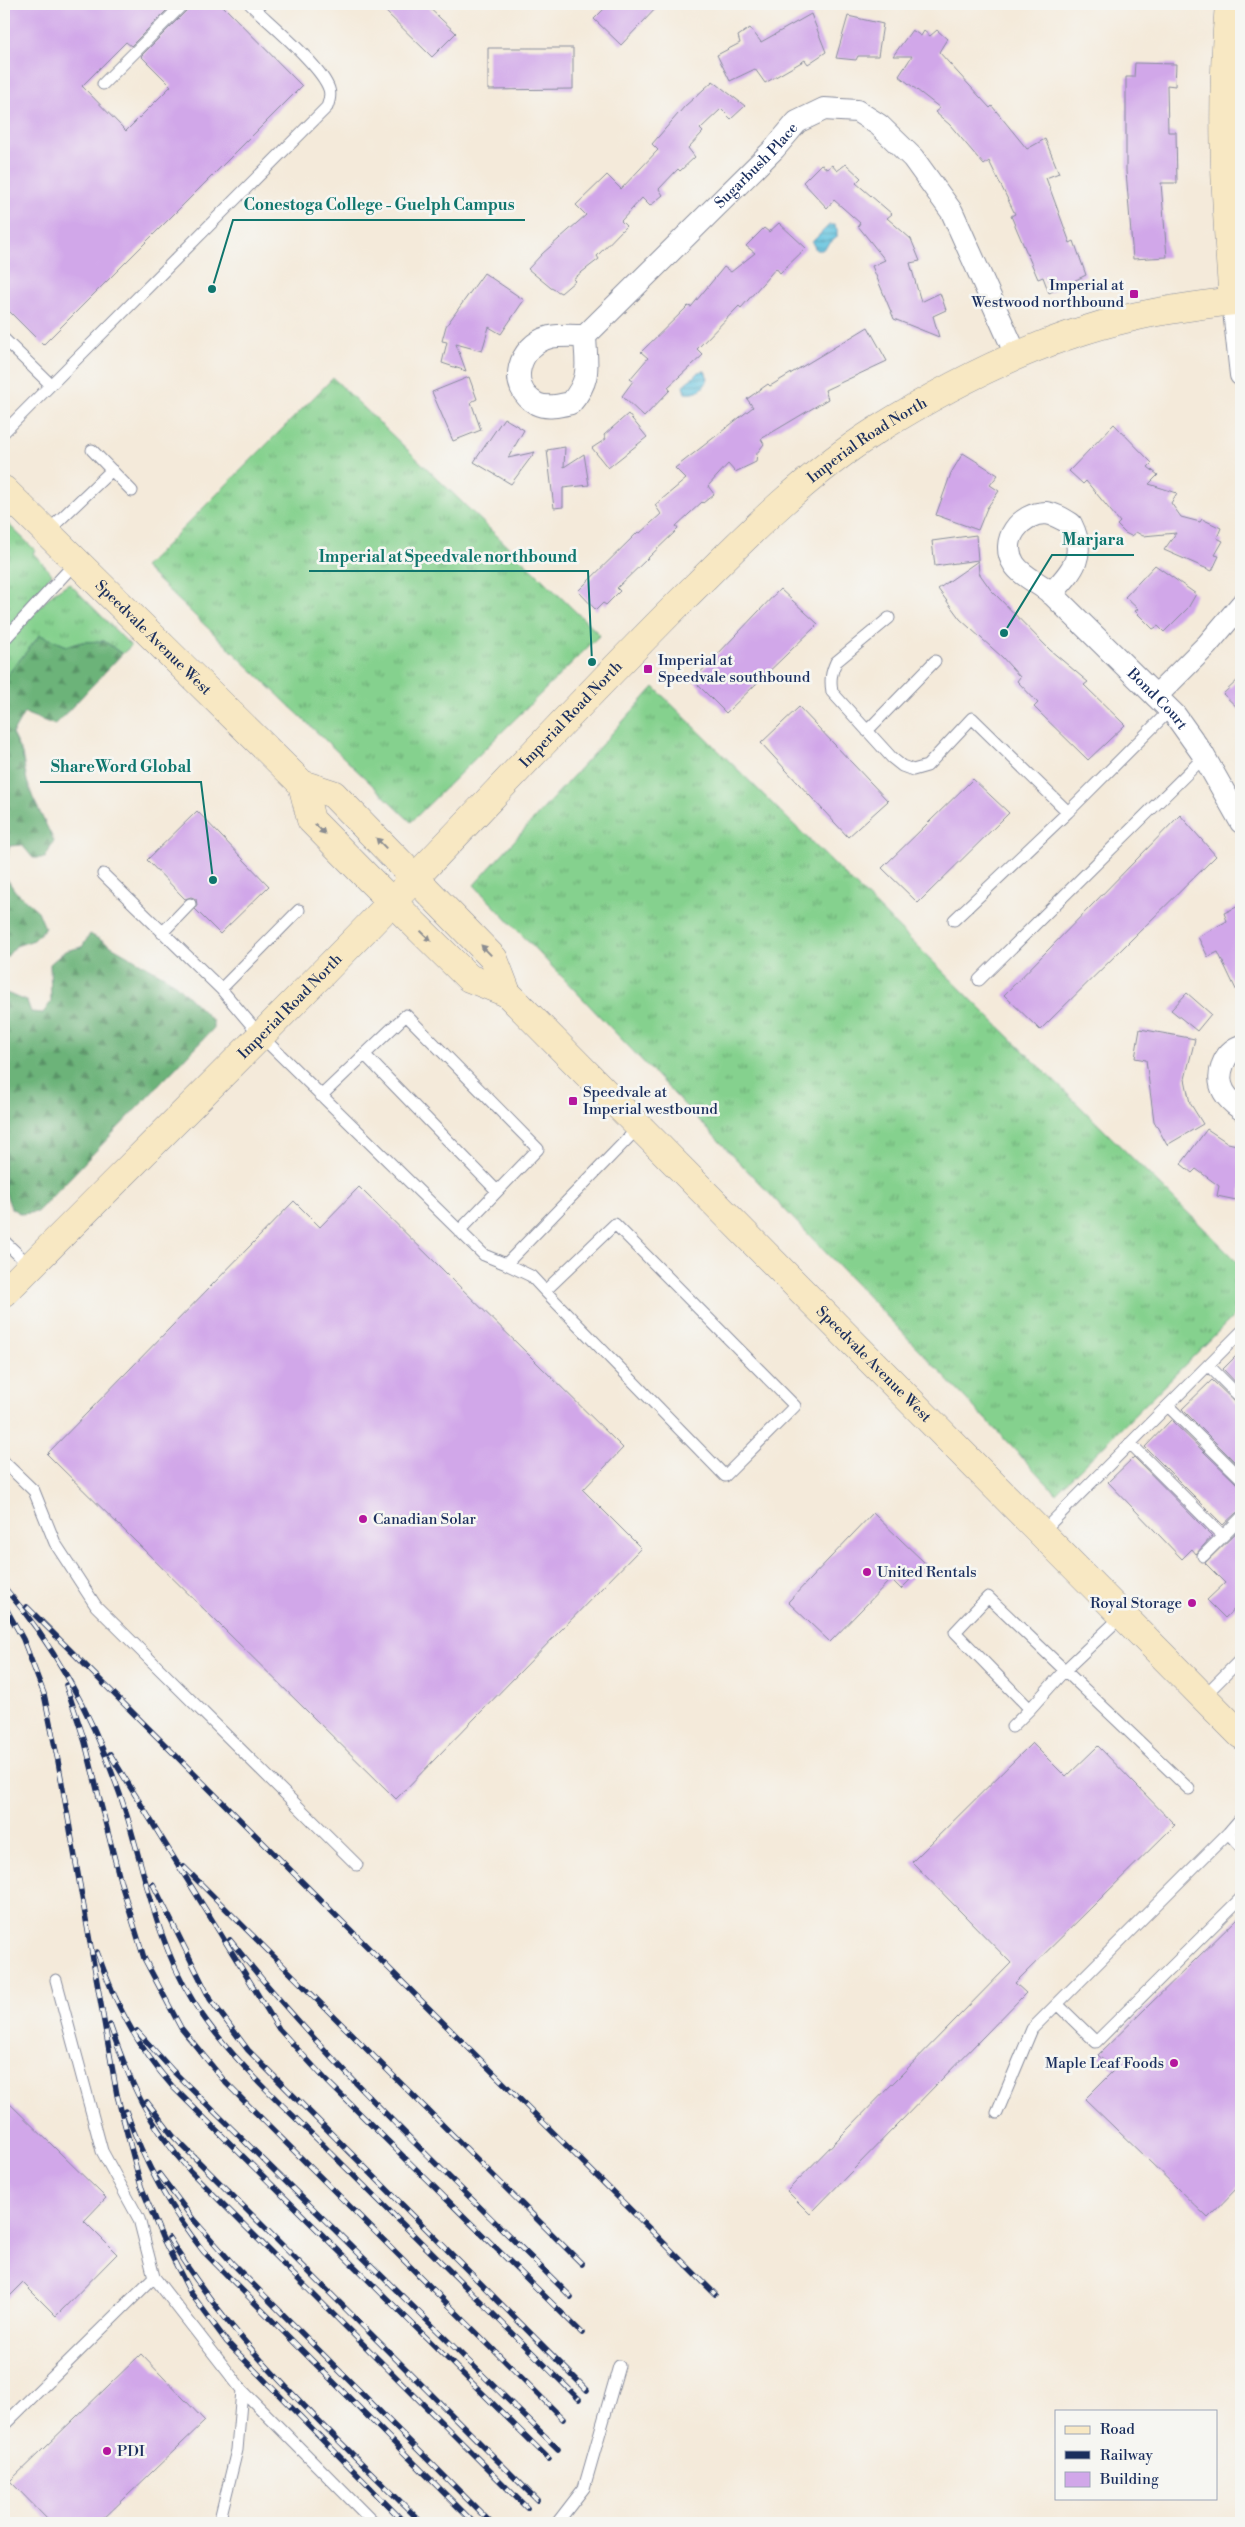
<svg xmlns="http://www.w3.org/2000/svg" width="1245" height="2527" viewBox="0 0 1245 2527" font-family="'Libre Bodoni',serif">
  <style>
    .grass { fill: url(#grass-tufts); stroke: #508076 }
    .forest { fill: url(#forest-firs); stroke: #44716c }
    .water { fill: url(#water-rules); stroke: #3e799e }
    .building { fill: #d1a7e9 }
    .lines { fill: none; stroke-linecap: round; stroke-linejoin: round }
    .lane-casing { stroke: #888c9c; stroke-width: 13 }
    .street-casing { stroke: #888c9c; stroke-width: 24 }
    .secondary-casing { stroke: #888c9c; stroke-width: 29 }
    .lane { stroke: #fff; stroke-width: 11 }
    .street { stroke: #fff; stroke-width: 22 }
    .secondary { stroke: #f8e8c3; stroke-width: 28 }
    .rail-casing { stroke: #1b2f5e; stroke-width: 5.5 }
    .rail { stroke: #f6f6f2; stroke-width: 4; stroke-dasharray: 11; stroke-linecap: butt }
    .oneway { fill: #8a8c90 }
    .poi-dot { fill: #b5179e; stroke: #f6f6f2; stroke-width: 2 }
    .labels { text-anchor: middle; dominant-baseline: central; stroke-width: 5; stroke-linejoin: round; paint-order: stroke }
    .street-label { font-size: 15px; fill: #1b2f5e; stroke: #f6f6f2 }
    .poi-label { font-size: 15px; fill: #1b2f5e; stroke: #f6f6f2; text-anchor: start }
    .leader { fill: none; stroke: #0f766e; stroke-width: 2 }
    .callout-dot { fill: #0f766e; stroke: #f6f6f2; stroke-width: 2 }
    .callout-label { font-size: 16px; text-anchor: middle; font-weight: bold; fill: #0f766e; stroke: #f6f6f2; stroke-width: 5; stroke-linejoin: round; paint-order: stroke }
  </style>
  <defs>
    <pattern id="grass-tufts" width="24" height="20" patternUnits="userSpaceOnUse" patternTransform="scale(1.25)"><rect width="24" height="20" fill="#85d18e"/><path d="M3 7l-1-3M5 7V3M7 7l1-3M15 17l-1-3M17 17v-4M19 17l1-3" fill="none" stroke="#6caa77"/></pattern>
    <pattern id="forest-firs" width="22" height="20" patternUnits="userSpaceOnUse" patternTransform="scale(1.25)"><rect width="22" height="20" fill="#6cb379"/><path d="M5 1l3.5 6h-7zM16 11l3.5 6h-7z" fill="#589266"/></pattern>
    <pattern id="water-rules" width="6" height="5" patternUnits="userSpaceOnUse" patternTransform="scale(1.25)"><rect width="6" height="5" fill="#61c3df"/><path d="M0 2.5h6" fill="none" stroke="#4f9fb8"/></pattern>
  </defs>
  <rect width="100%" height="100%" fill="#f6f6f2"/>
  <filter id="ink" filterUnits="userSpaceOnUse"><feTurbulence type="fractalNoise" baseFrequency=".02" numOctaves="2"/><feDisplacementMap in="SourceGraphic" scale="10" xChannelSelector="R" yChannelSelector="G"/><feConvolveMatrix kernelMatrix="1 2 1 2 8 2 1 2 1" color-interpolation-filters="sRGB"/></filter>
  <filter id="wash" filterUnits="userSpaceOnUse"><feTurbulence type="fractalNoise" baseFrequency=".0096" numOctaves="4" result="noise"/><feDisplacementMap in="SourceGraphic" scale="20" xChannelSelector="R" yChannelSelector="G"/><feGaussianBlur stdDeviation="1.12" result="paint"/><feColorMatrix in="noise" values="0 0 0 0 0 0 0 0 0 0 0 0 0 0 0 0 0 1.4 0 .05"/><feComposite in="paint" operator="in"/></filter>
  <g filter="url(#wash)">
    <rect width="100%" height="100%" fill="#f4eada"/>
    <path class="grass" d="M333 378 600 635 411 822 144 567Z
      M4 520 35 550 33 553 52 574 4 632V570L10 548 4 543Z
      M69 583 131 646 122 654 104 641 83 642 67 646 40 635 4 679V647L52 594Z
      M654 687 1241 1265V1309L1056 1493 474 885Z"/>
    <path class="forest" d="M40 635 67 646 83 642 104 641 122 654 55 725 24 713 12 734 22 754 27 781 33 798 54 841 45 858H33L22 845 9 846 5 876 15 891 38 911 45 928 34 940 16 946 4 960V679Z
      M90 934 171 980 213 1021V1029L37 1212 21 1214 11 1208 4 1189V989L6 993 27 1001 31 1012 43 1013 51 1002 50 964 65 951 82 947Z"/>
    <path class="water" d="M829 225H834L837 229V237L822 250H816L812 242Z
      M705 371 708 378C705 389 696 395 685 393L683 386C686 381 694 378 698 372Z"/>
    <g id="blocks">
      <path class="building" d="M4 4H173L131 46 126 42 82 86 126 131 171 86 141 56 188 9 190 4H221L302 86 43 345 4 306Z
        M378 4H425L456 33 432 57Z
        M609 4H660L621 45 594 19Z
        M811 14 826 52 808 64 805 60 765 83 755 69 730 81 717 55 740 43 738 36 750 28 761 42Z
        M848 16 883 24 878 56H858L856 60 836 58Z
        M912 30 921 36 924 31 930 36 937 30 947 39 939 52 990 108 992 106 1027 149 1045 139 1059 173 1046 178 1070 243 1074 241 1086 275 1049 293 1043 277 1038 279 1011 216 1015 214 989 161 984 165 950 125 935 112 940 108 899 76 912 56H893Z
        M488 48H573V89L488 90Z
        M1135 63 1176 64 1175 86 1167 85 1168 132H1176L1177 183H1161L1167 257 1133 259 1126 171V77H1134Z
        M713 81 745 106 731 119 721 109 700 129 703 132 688 148 695 157 680 171 678 169 659 189 663 195 650 206 642 198 621 221 626 226 597 256 599 259 573 279 575 281 561 293 551 288 528 269 542 254 586 215 576 205 607 175 621 189 658 150 652 144 685 106Z
        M821 164 827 169 832 165 837 171 846 164 861 178 856 183 892 214 887 218 911 239 920 261 910 263 921 302 940 293 946 310 933 316 939 337 894 319 872 266 885 260 858 226 860 223 834 200 827 208 803 182Z
        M779 223 806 248 780 273 776 268 741 308 739 306 697 349 703 355 668 387 670 390 644 417 622 396 633 381 630 379 648 358 641 352 688 306 691 307 724 267 731 272 755 253 746 246 764 228 769 232Z
        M484 273 524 300 501 334 489 327 482 351 456 344 466 371 442 363 447 342 442 341 446 326Z
        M868 327 887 361 825 390 828 399 761 439 764 444 757 453 756 462 735 472 728 464 708 486 714 494 703 503 702 502 676 526 678 529 617 588 620 591 606 605 603 603 596 610 578 591 638 532 640 533 661 514 655 505 686 479 675 468 753 407 747 399 768 384 770 386Z
        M469 377 477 399 471 402 481 430 453 441 432 392Z
        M628 414 647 437 608 468 592 448 606 439 604 435Z
        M504 418 524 430 508 458 535 452 511 484 474 462Z
        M1114 424 1152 463 1148 467 1158 475 1149 484 1177 493 1171 503 1181 517 1200 522 1202 519 1221 528 1217 538 1223 541 1215 555 1219 556 1212 571 1164 550 1176 533 1143 536 1136 532 1131 536 1125 533 1117 525 1120 522 1086 481 1083 484 1069 471Z
        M565 447 564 467 584 454 589 485 563 488V507L554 508 547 450Z
        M963 453 998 475 990 485 999 491 987 508 978 530 936 515 951 473Z
        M976 535 978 560 935 566 932 541Z
        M978 561 979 573 991 590 1050 650 1088 682 1084 685 1125 725 1088 760 1034 707 1038 703 1017 681 1020 677 1002 657 960 619 938 589Z
        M1155 565 1196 594 1188 608 1164 632 1158 626 1153 629 1135 611 1138 609 1125 597Z
        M780 589 818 624 726 713 693 680Z
        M1241 677V711L1223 694Z
        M799 707 888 801 848 837 761 743Z
        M973 779 1009 813 918 903 882 868Z
        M197 811 269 886 220 934 195 909 197 905 196 899 191 897 185 899 147 860Z
        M1180 815 1216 856 1040 1030 1004 995Z
        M1241 905V1000L1218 952 1208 957 1198 937 1227 921 1224 913Z
        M1187 993 1211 1014 1197 1031 1171 1010Z
        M1140 1029 1195 1039 1185 1079 1190 1103 1203 1124 1167 1145 1154 1121 1146 1060 1135 1058Z
        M1207 1129 1228 1143 1241 1146V1201L1217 1196 1219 1186 1196 1169 1192 1173 1181 1164Z
        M359 1187 623 1448 583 1490 641 1548 396 1799 47 1454 294 1201 320 1227Z
        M1241 1351V1388L1223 1369Z
        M1212 1380 1236 1403 1241 1405V1468L1182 1409Z
        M1171 1420 1236 1483 1241 1485V1511L1236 1513 1223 1525 1145 1447Z
        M1134 1457 1212 1536 1196 1554 1192 1549 1182 1559 1108 1482Z
        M873 1513 926 1564 901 1589 891 1579 830 1642 788 1602Z
        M1241 1528V1603L1225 1618 1207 1600 1225 1583 1205 1563Z
        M1032 1743 1066 1777 1098 1746 1175 1825 1015 1983 1026 1993 810 2214 787 2191 1011 1963 912 1862Z
        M1241 1915V2184L1208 2218 1085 2099 1114 2070 1098 2055Z
        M4 2098 106 2198 84 2221 117 2254 56 2316 23 2283 4 2302Z
        M141 2354 205 2421 99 2523H51L10 2481Z"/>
    </g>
  </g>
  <g filter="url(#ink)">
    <use href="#blocks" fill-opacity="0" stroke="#888c9c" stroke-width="1"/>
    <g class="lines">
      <defs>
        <path id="lane" d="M103 84 183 4
          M4 339 50 384
          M4 432 327 107C329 102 331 95 329 89 321 65 269 23 250 4
          M92 450 132 491
          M46 533 112 470
          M889 618 836 662C831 673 830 680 832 692L892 758 902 766 913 770 927 766 972 718 1068 812
          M4 640 76 562
          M867 731 935 661
          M103 874 221 989 260 1035 484 1255 506 1264 639 1127
          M954 920 1068 812 1170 710
          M162 933 190 904
          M979 980 1205 756
          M221 989 299 910
          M365 1055 497 1191
          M321 1096 406 1015 538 1149 459 1231
          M4 1241 30 1266
          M506 1264 531 1276 545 1291 725 1476 795 1406 615 1224 545 1291
          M1208 1365 1241 1398
          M1168 1406 1241 1478
          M1130 1443 1223 1536
          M4 1462 34 1491 55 1543 96 1606 357 1865
          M1041 1533 1241 1332
          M1203 1556 1241 1518
          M1123 1615 1064 1671 1030 1709 955 1632 988 1597 1189 1789
          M1203 1697 1241 1659
          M1012 1727 1030 1709
          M1228 1833 1241 1847
          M56 1980 102 2151 139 2219 154 2277
          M1057 2004 1096 2042 1241 1898
          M997 2113 1032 2029 1228 1833 1241 1818
          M242 2390 374 2523
          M4 2425 154 2277 242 2390 237 2450 219 2523
          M557 2523 584 2488 619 2366"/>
        <g id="street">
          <path d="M1233 301 1241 375"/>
          <path id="s1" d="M585 336C586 365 592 378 571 403 562 405 547 409 537 404 506 388 518 345 550 337 561 335 574 336 585 336L774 149 797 122 824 109 857 111 879 125 913 158 952 212 1017 357"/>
          <path id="s2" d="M1051 594C1073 570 1087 556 1071 524 1063 519 1055 514 1046 513 1020 513 999 541 1014 564 1022 577 1042 584 1053 595L1175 715 1202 753 1241 822"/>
          <path d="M1156 696 1207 645 1241 605"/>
          <path d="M1241 1046C1224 1051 1215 1076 1224 1092 1228 1099 1234 1104 1241 1109"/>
        </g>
        <g id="secondary">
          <path d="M1229 4C1220 106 1225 199 1233 301"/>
          <path id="s3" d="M4 490 302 784 333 794 494 959 507 993 1241 1735"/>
          <path d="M302 784 311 820 368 878 469 978 507 993"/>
          <path id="s4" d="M4 1293C140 1156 278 1021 411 882 501 788 589 693 681 601 742 540 804 476 877 430 952 383 1042 338 1129 318 1166 309 1203 305 1241 300"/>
        </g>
      </defs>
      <use href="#lane" class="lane-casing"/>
      <use href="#street" class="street-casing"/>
      <use href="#secondary" class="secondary-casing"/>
      <use href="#lane" class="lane"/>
      <use href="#street" class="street"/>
      <use href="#secondary" class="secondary"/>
      <defs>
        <path id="rail" d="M4 1587C62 1654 102 1735 128 1819 146 1880 159 1946 193 2001 229 2059 285 2106 333 2155 415 2236 497 2318 579 2399
          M4 1605 23 1639 44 1694 58 1761 117 2095 141 2186 162 2237 190 2292 227 2342 405 2523
          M27 1607 715 2294
          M66 1685 85 1742 120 1880 144 1958 181 2028 226 2083 563 2419
          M110 1754 279 2029 327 2081 582 2333
          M184 1867 582 2264
          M153 1884 210 1999 248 2050 587 2390
          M230 1940C332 2069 455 2181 571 2297
          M97 1952C116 2005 136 2045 173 2087L549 2459
          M110 2025C131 2085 147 2122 190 2171L527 2508
          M137 2031 173 2071 558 2449
          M147 2102 173 2136 537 2500
          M126 2111C144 2162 170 2210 204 2252L474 2523
          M159 2174 193 2219 233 2264 491 2523
          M169 2238C235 2348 333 2433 422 2523"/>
      </defs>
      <use href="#rail" class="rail-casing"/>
      <use href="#rail" class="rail"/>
    </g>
    <defs><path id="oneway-solid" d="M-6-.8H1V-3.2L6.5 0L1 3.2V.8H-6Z" transform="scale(1.25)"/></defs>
    <g class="oneway">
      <use href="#oneway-solid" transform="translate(320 829) rotate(46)"/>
      <use href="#oneway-solid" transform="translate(381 843) rotate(-134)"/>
      <use href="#oneway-solid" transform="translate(426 936) rotate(44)"/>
      <use href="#oneway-solid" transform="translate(486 950) rotate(-134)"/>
    </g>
  </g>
  <g class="poi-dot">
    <rect x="1129" y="289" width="10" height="10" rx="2.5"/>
    <rect x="643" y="664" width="10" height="10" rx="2.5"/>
    <rect x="568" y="1096" width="10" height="10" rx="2.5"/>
    <circle cx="363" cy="1519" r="5"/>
    <circle cx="867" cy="1572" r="5"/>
    <circle cx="1192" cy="1603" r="5"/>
    <circle cx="1174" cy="2063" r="5"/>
    <circle cx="107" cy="2451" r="5"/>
  </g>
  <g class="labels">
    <g class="street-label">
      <text stroke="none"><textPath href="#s1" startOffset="471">Sugarbush Place</textPath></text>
      <text stroke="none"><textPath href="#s4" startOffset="1215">Imperial Road North</textPath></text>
      <text stroke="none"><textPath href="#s3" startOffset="210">Speedvale Avenue West</textPath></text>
      <text stroke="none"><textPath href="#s2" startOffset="378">Bond Court</textPath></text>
      <text stroke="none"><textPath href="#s4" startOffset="810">Imperial Road North</textPath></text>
      <text stroke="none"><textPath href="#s4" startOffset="405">Imperial Road North</textPath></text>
      <text stroke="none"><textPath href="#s3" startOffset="1240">Speedvale Avenue West</textPath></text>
    </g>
    <g class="poi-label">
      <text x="1124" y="285" text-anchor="end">Imperial at<tspan x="1124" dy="17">Westwood northbound</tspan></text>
      <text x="658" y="660">Imperial at<tspan x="658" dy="17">Speedvale southbound</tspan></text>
      <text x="583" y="1092">Speedvale at<tspan x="583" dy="17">Imperial westbound</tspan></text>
      <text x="373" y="1519">Canadian Solar</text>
      <text x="877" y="1572">United Rentals</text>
      <text x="1182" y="1603" text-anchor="end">Royal Storage</text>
      <text x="1164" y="2063" text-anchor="end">Maple Leaf Foods</text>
      <text x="117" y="2451">PDI</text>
    </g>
  </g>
  <path class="leader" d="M212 289L233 220H525M1004 633L1052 555H1134M592 662L588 571H309M213 880L201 782H40"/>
  <g class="callout-dot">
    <circle cx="212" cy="289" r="5"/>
    <circle cx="1004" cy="633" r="5"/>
    <circle cx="592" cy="662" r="5"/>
    <circle cx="213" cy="880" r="5"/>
  </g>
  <g class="callout-label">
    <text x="379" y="210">Conestoga College - Guelph Campus</text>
    <text x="1093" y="545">Marjara</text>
    <text x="448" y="562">Imperial at Speedvale northbound</text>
    <text x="121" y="772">ShareWord Global</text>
  </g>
  <rect width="1245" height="2527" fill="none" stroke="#f6f6f2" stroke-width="20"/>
  <rect x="1055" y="2410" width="162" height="90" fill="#f6f6f2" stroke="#9ea6b7"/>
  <rect x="1065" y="2426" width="25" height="8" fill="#f8e8c3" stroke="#9ea6b7"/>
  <text x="1100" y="2434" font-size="15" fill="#1b2f5e">Road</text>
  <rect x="1065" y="2451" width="25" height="8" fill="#1b2f5e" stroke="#9ea6b7"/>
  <text x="1100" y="2460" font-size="15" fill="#1b2f5e">Railway</text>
  <rect x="1065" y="2472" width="25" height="15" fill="#d1a7e9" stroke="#9ea6b7"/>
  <text x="1100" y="2484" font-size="15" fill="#1b2f5e">Building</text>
</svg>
